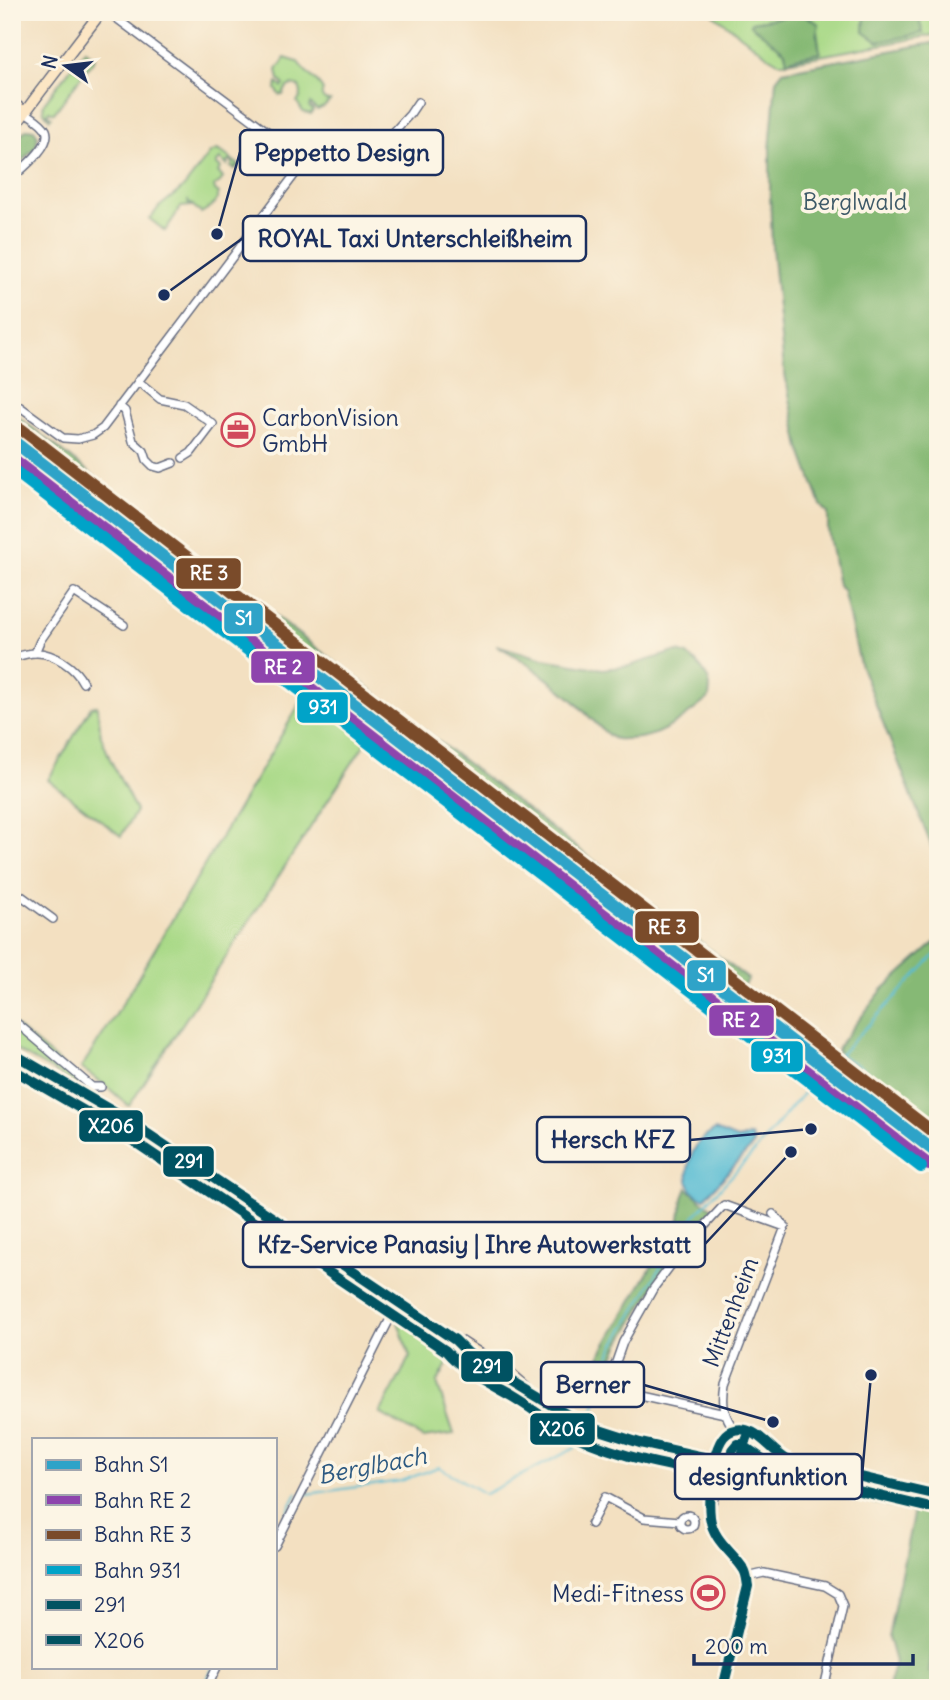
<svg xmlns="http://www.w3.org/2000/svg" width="950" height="1700" viewBox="0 0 950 1700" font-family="Delius,sans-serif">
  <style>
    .green { fill: #a9d987; stroke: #628472; stroke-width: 2 }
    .forest { fill: #86b974; stroke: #507469; stroke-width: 2 }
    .water { fill: #55bbd3; stroke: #387598; stroke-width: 2 }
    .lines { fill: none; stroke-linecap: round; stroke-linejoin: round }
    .stream { stroke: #55bbd3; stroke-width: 2 }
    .street-casing { stroke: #676d81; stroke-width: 10 }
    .secondary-casing { stroke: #676d81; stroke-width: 13 }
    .street { stroke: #fff; stroke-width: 7 }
    .secondary { stroke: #fce6c4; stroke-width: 10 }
    .bus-1-casing { stroke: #fcf5e5; stroke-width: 16 }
    .bus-2-casing { stroke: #fcf5e5; stroke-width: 16 }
    .bus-1 { stroke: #005262; stroke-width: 10 }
    .bus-2 { stroke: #005262; stroke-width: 10 }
    .rail-1-casing { stroke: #fcf5e5; stroke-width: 18 }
    .rail-2-casing { stroke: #fcf5e5; stroke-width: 18 }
    .rail-3-casing { stroke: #fcf5e5; stroke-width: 18 }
    .rail-4-casing { stroke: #fcf5e5; stroke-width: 18 }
    .rail-1 { stroke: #2fa3c8; stroke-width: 12 }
    .rail-2 { stroke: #8e44ad; stroke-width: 12 }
    .rail-3 { stroke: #7a4b2a; stroke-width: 12 }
    .rail-4 { stroke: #01a3c8; stroke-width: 12 }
    .labels { text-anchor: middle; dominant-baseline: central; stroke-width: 7; stroke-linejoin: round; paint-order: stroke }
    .park-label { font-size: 23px; fill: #3e5a68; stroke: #fcf5e5 }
    .poi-label { font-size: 23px; fill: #1b2f5e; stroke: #fcf5e5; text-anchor: start }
    .street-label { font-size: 23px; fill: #1b2f5e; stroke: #fcf5e5 }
    .water-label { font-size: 24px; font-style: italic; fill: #2c5981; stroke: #fcf5e5 }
    .leader { fill: none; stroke: #1b2f5e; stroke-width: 2.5 }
    .callout-dot { fill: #1b2f5e; stroke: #fcf5e5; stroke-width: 2.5 }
    .callout { fill: #fcf5e5; stroke: #1b2f5e; stroke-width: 2.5 }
    .callout-label { font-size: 24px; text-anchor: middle; font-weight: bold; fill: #1b2f5e }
    .line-badge { stroke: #fcf5e5; stroke-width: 2.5 }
    .badge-label { font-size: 19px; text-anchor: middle; font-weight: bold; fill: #fff }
  </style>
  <rect width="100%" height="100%" fill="#fcf5e5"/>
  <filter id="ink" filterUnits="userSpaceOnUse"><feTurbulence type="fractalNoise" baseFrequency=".0143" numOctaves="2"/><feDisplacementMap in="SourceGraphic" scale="14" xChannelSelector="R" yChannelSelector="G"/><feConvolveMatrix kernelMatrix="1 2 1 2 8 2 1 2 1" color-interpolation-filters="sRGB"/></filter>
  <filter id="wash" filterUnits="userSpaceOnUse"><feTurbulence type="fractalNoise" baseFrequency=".00686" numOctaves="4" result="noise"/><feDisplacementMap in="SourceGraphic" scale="28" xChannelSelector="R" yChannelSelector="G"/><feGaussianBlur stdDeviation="1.57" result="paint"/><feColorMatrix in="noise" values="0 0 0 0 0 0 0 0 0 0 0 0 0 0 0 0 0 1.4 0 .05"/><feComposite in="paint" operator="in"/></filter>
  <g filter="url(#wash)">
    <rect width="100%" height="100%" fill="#f3e0c1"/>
    <path class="green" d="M714 12H787L782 17 752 22 785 52 788 62 795 58 820 53 817 32 819 24 798 12H865L864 14 923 33 917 12H938V34L923 37 787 62H778L768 56 714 15Z
      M85 50 95 58 54 113 49 111 47 114 51 117 50 119C44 113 42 110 44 103Z
      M285 58 298 62C305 73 316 78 323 90 320 96 323 101 330 101L324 107 317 110 310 104 309 107 313 110 311 114 303 112 297 102C302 97 302 93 299 87 290 83 286 86 283 95H280L276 89 277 83 282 87 284 85 279 80 277 70Z
      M217 150 223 153 239 165 235 169 231 167 233 164 232 161H228L227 165 220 159 216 164 221 168 218 172 223 178 220 182 214 186 215 190 219 193 217 197 218 198 212 206 201 213 188 201V202L192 206 181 207 165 231 150 219 159 207 184 187 210 153Z
      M314 680H317L375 728 129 1106 105 1085 81 1068 117 1013Z
      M97 706 101 736 110 759 136 811 121 836 48 780 91 707Z
      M12 1023 84 1083 80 1086 12 1048Z
      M403 1311 456 1348 437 1383 454 1434 423 1438 380 1413 410 1357 397 1319Z
      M751 1458 938 1501V1504L749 1461Z
      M747 1473 790 1482 852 1492 938 1511 928 1515 747 1475Z"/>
    <path class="forest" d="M787 12H798L819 24 817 32 820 53 795 58 787 62 785 52 751 25 752 22 782 17Z
      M865 12H917L923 33 878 42 864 32Z
      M938 42V863L860 664 843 590 838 586 828 530V513L821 505 800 448 784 369 772 247 770 191V150L776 80 783 71Z
      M28 129 34 130 38 136 36 146 32 151 12 171V144L23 132Z
      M12 412 169 535 748 979 740 989 12 428Z
      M496 645 544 659 603 669 629 666 674 652C690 651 707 671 710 686 710 689 709 696 709 698 684 718 657 741 624 739 620 739 617 740 613 738 606 735 581 708 574 701 550 680 524 659 496 645Z
      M938 940V1131L837 1052 838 1047 883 989Z
      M687 1188 713 1210 667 1266 619 1345 611 1365 606 1388 592 1384 602 1351 654 1262 679 1225 683 1198Z
      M915 1505 938 1511V1618L929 1672 938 1676V1688H888L895 1662 888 1637Z"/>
    <path class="water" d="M715 1130 737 1139 751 1136 754 1144 705 1198C678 1192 687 1155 701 1140 705 1136 711 1133 715 1130Z"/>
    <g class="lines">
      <path class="stream" d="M841 1055 861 1067 938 1128
        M834 1061 938 952
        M592 1417 613 1347 675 1243 695 1215 757 1149 814 1080
        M307 1494 401 1481 439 1467 485 1494 575 1448 585 1432
        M275 1537 297 1493
        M203 1688 213 1667"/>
    </g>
  </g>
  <g filter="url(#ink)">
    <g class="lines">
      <defs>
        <path id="street" d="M108 12 303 158
          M303 158H318L389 137 410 114 418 102
          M12 178C22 169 53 145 46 130 42 122 32 117 25 112
          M138 381 160 399 184 404 213 424 191 453 183 458
          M12 401 63 438 78 439 93 435 103 428 299 169 303 158
          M119 406 125 411 133 441 144 451 147 460 153 466 160 468 173 463
          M35 653 40 641 74 592 124 625
          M12 658C19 656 28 653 35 653 53 652 76 668 83 683
          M12 889 53 919
          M12 1019 92 1087H101
          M773 1214 783 1224
          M725 1414 617 1390 612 1386 610 1380 616 1362 623 1342 653 1289 680 1253 724 1205 785 1227
          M735 1430C723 1416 722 1402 725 1384L785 1227
          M711 1507 735 1430
          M680 1522a7 7 0 1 1 14 0a7 7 0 1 1-14 0Z
          M591 1524 605 1497 644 1518 680 1521
          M275 1546 398 1303
          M747 1577 764 1573 825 1586 838 1594 843 1606 824 1688
          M207 1688 217 1667
          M723 1688 748 1586 747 1577 745 1571C735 1559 717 1541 712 1527 706 1510 712 1450 724 1436 729 1430 741 1428 749 1431 761 1434 774 1453 788 1460L938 1495"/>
        <path id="secondary" d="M12 103 25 112
          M12 130 40 92 101 12
          M12 1053 121 1116 440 1331 461 1342 509 1373 527 1389
          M521 1386 570 1418 610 1435 701 1457 938 1508"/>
      </defs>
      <use href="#street" class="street-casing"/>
      <use href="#secondary" class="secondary-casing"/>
      <use href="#street" class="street"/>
      <use href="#secondary" class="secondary"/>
      <defs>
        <path id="bus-1" d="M12 1053 121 1116 455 1340 467 1352 483 1364 571 1417 590 1427 640 1443 726 1462
          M723 1688 748 1586C747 1581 747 1575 744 1570 733 1552 713 1541 710 1517 708 1498 711 1439 731 1431 755 1422 768 1449 786 1459 799 1466 818 1467 833 1470 868 1479 903 1487 938 1495"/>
        <path id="bus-2" d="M12 1069 114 1128 446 1351C463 1371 488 1383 511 1396 533 1409 553 1425 575 1436 621 1458 676 1468 726 1476 744 1472 741 1451 748 1436
          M732 1450 737 1444H741L783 1473 935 1509"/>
      </defs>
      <use href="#bus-1" class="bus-1-casing"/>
      <use href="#bus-2" class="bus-2-casing"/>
      <use href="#bus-1" class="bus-1"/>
      <use href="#bus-2" class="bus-2"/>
      <defs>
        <path id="rail-1" d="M12 440 938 1154"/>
        <path id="rail-2" d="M12 458 929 1165"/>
        <path id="rail-3" d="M21 429 938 1136"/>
        <path id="rail-4" d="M12 469 921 1167"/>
      </defs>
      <use href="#rail-1" class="rail-1-casing"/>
      <use href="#rail-2" class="rail-2-casing"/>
      <use href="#rail-3" class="rail-3-casing"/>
      <use href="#rail-4" class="rail-4-casing"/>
      <use href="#rail-1" class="rail-1"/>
      <use href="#rail-2" class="rail-2"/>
      <use href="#rail-3" class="rail-3"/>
      <use href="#rail-4" class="rail-4"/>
    </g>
  </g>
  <defs>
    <symbol id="office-ring" viewBox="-11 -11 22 22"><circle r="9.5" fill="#fcf5e5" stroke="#d1495b" stroke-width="1.5"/><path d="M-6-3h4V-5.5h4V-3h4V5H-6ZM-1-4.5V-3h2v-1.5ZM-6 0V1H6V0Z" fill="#d1495b"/></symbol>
    <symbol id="stadium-ring" viewBox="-11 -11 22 22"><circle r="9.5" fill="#fcf5e5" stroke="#d1495b" stroke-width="1.5"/><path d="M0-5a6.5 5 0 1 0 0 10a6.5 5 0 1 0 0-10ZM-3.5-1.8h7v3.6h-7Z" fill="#d1495b"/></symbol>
  </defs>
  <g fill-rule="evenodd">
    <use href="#office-ring" x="219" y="411" width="38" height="38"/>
    <use href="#stadium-ring" x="689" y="1574" width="38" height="38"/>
  </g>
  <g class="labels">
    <g class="park-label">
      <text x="855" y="201">Berglwald</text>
    </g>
    <g class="poi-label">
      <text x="262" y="417">CarbonVision<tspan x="262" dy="26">GmbH</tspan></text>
      <text x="684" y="1593" text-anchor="end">Medi-Fitness</text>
    </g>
    <g class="street-label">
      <text transform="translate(730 1312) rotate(-69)">Mittenheim</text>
    </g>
    <g class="water-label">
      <text transform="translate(372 1465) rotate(-11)">Berglbach</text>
    </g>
  </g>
  <path class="leader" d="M217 234L240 152M164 295L243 238M811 1129L690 1140M791 1152L705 1244M773 1422L644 1385M871 1375L862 1476"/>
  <g class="callout-dot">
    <circle cx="217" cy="234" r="7"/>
    <circle cx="164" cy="295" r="7"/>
    <circle cx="811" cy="1129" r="7"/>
    <circle cx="791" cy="1152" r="7"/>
    <circle cx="773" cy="1422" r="7"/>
    <circle cx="871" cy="1375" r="7"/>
  </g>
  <g class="callout">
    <rect x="240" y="130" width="203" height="45" rx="7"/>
    <rect x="243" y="216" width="343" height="45" rx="7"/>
    <rect x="537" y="1117" width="153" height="45" rx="7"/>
    <rect x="243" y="1222" width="462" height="45" rx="7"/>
    <rect x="541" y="1362" width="103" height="45" rx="7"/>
    <rect x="675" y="1454" width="187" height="45" rx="7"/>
  </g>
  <g class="callout-label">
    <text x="342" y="161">Peppetto Design</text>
    <text x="415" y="247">ROYAL Taxi Unterschleißheim</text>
    <text x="613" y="1148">Hersch KFZ</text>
    <text x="474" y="1253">Kfz-Service Panasiy | Ihre Autowerkstatt</text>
    <text x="593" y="1393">Berner</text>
    <text x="768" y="1485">designfunktion</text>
  </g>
  <g class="line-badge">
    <rect x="175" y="557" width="67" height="33" rx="7" fill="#7a4b2a"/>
    <rect x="223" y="602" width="41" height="33" rx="7" fill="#2fa3c8"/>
    <rect x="250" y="650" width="66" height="34" rx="7" fill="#8e44ad"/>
    <rect x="296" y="691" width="53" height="33" rx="7" fill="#01a3c8"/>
    <rect x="634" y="910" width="66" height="34" rx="7" fill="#7a4b2a"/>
    <rect x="686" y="959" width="41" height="33" rx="7" fill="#2fa3c8"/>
    <rect x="708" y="1004" width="67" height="33" rx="7" fill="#8e44ad"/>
    <rect x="750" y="1040" width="54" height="33" rx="7" fill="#01a3c8"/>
    <rect x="78" y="1109" width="66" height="34" rx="7" fill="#005262"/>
    <rect x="162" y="1145" width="53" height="33" rx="7" fill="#005262"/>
    <rect x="460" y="1350" width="54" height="33" rx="7" fill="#005262"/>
    <rect x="529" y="1412" width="67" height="34" rx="7" fill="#005262"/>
  </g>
  <g class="badge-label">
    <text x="209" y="580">RE 3</text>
    <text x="244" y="625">S1</text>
    <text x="283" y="674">RE 2</text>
    <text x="323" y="714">931</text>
    <text x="667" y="934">RE 3</text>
    <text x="706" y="982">S1</text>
    <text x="741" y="1027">RE 2</text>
    <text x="777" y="1063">931</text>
    <text x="111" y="1133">X206</text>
    <text x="189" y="1168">291</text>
    <text x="487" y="1373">291</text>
    <text x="562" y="1436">X206</text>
  </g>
  <rect width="950" height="1700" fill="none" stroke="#fcf5e5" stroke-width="42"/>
  <rect x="32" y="1438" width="245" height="231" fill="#fcf5e5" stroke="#a2a6af" stroke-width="2"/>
  <rect x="46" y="1460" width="35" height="10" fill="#2fa3c8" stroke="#a2a6af" stroke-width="2"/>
  <text x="94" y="1472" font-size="21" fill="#1b2f5e">Bahn S1</text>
  <rect x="46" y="1495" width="35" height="10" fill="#8e44ad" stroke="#a2a6af" stroke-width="2"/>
  <text x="94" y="1508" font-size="21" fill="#1b2f5e">Bahn RE 2</text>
  <rect x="46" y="1530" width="35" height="10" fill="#7a4b2a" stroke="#a2a6af" stroke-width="2"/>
  <text x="94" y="1542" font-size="21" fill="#1b2f5e">Bahn RE 3</text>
  <rect x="46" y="1565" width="35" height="10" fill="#01a3c8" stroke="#a2a6af" stroke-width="2"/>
  <text x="94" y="1578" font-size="21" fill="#1b2f5e">Bahn 931</text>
  <rect x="46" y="1600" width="35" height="10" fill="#005262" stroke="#a2a6af" stroke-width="2"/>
  <text x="94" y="1612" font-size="21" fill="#1b2f5e">291</text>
  <rect x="46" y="1635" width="35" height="10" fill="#005262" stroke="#a2a6af" stroke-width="2"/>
  <text x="94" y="1648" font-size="21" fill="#1b2f5e">X206</text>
  <g transform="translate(66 66) rotate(284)" stroke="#fcf5e5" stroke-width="5" paint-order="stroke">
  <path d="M0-5L12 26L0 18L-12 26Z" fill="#1b2f5e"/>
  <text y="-10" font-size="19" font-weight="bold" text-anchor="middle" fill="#1b2f5e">N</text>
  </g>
  <path d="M694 1654v10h219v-10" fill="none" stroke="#1b2f5e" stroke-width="3.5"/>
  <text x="705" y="1654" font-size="21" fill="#1b2f5e" stroke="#fcf5e5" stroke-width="5" paint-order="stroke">200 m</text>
</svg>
